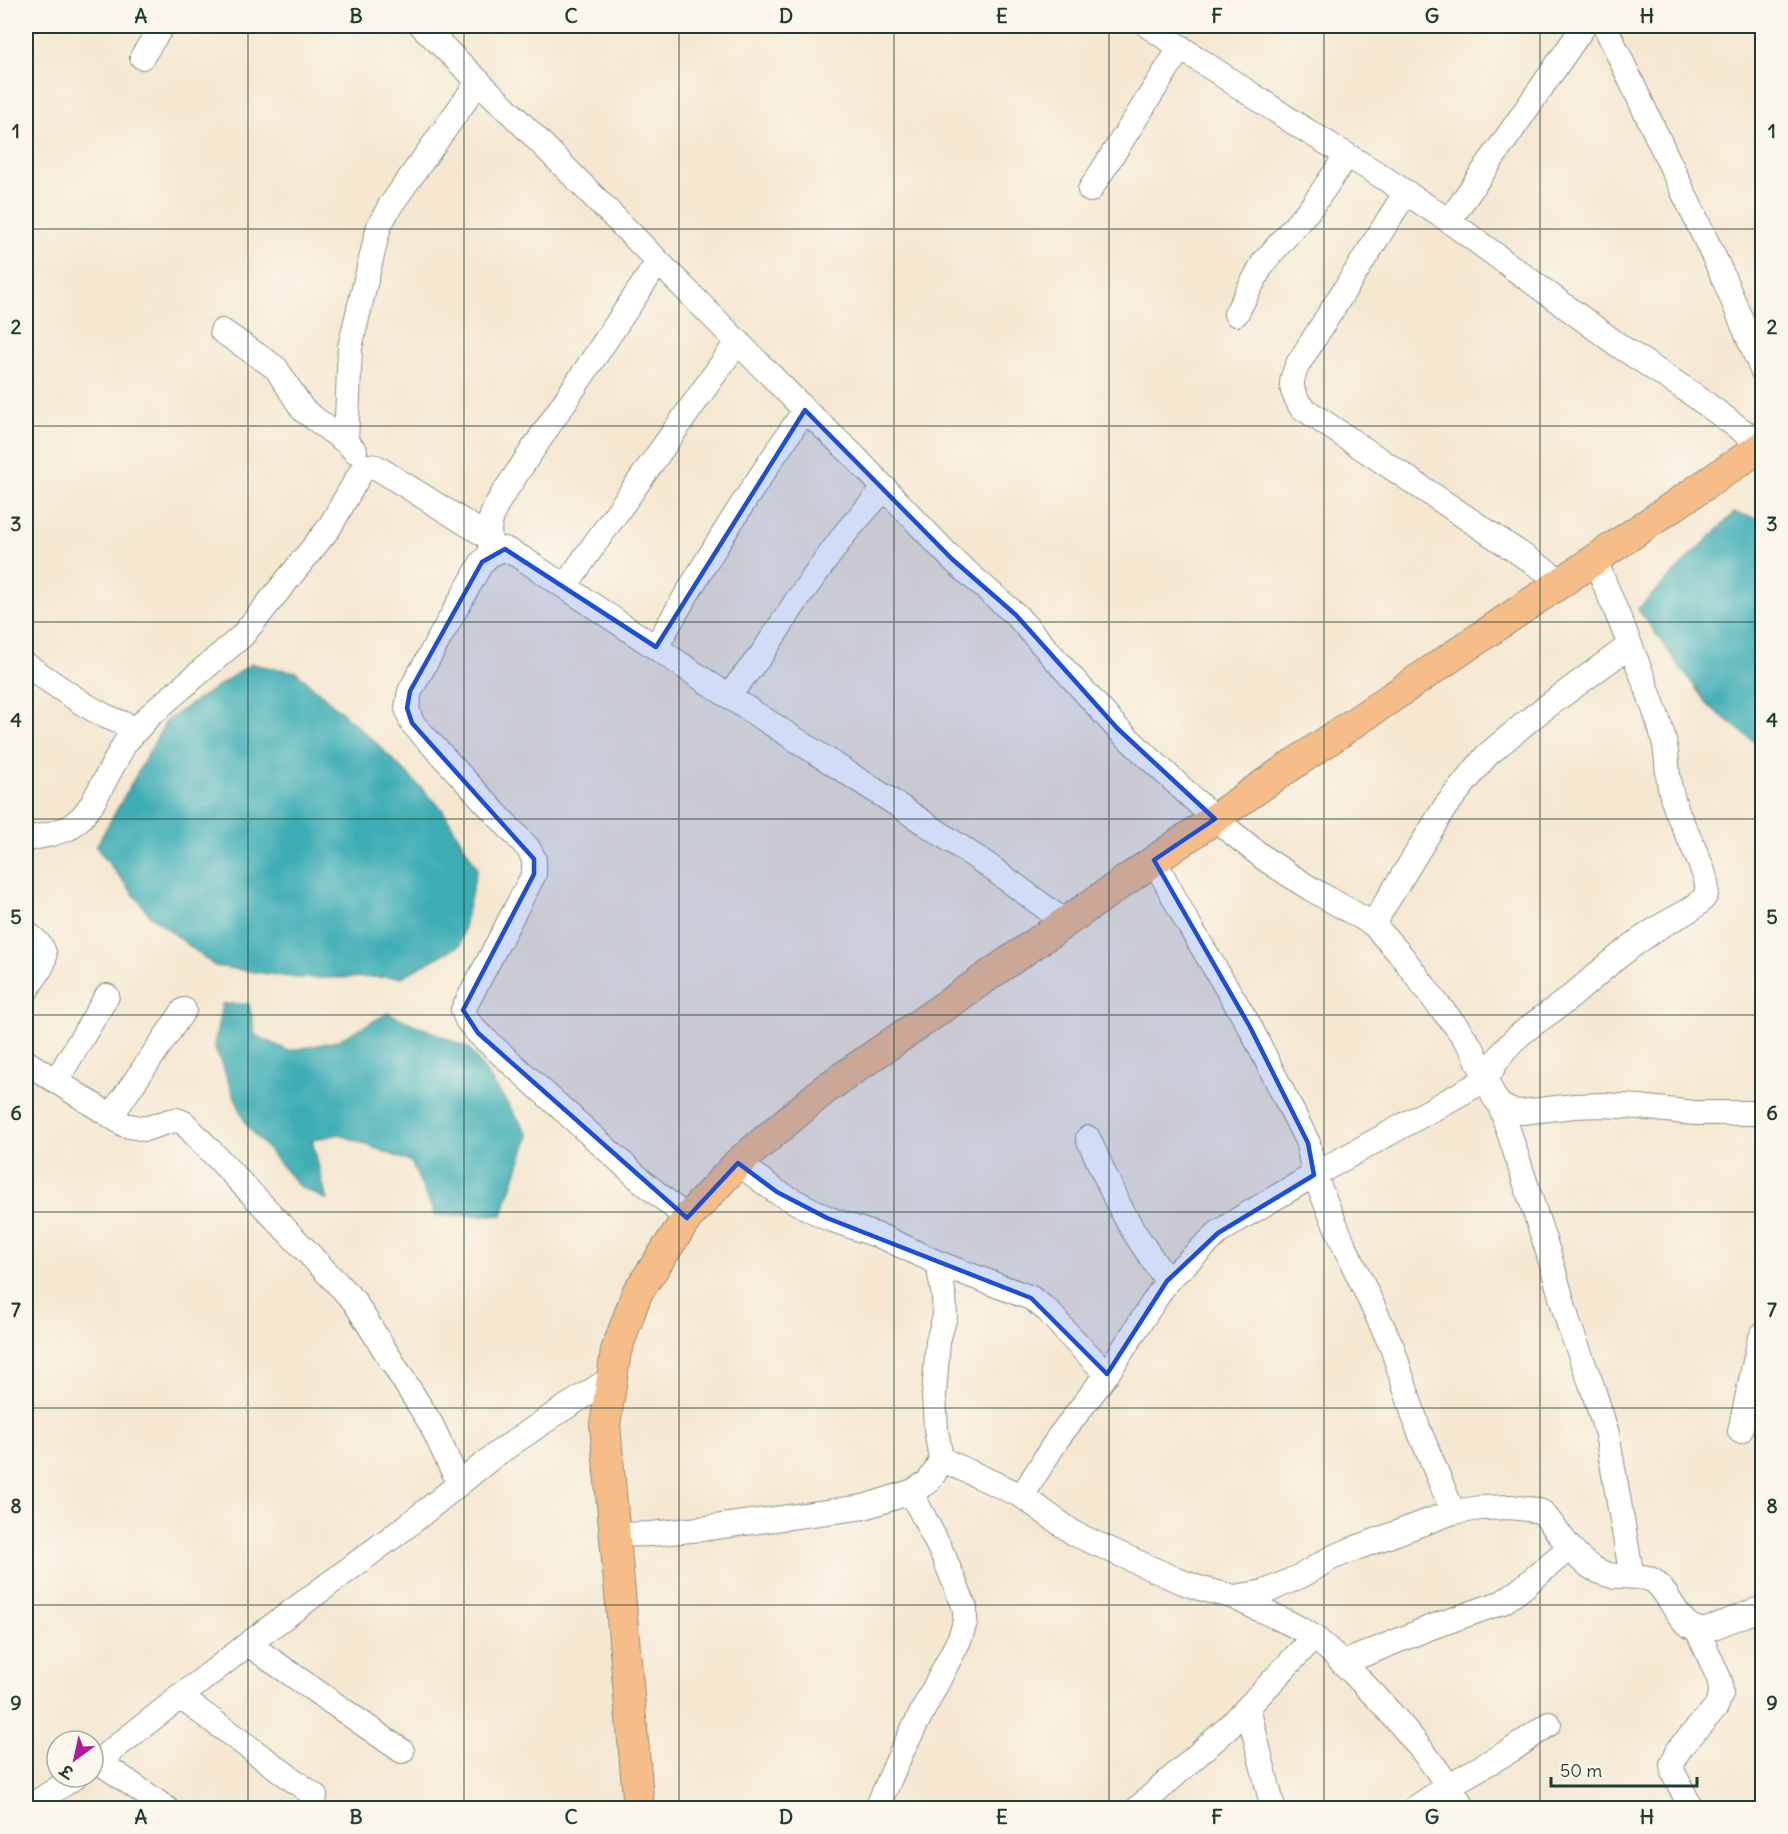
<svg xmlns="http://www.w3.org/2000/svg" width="1788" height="1834" viewBox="0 0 1788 1834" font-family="Delius,'Playpen Sans Deva',sans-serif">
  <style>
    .water { fill: #3cadb5; stroke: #2e7574; stroke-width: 1.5 }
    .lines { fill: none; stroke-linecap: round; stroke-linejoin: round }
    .minor-casing { stroke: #8a9282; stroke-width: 26 }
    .major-casing { stroke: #8a9282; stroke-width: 32 }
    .minor { stroke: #fff; stroke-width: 24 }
    .major { stroke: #f7bd88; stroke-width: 30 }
    .marked { fill: #1d4ed8; fill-opacity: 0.2; stroke: #1d4ed8; stroke-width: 4.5; stroke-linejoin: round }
    .grid { fill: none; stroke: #1f3d34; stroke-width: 1.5; stroke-opacity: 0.55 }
    .neatline { fill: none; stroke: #1f3d34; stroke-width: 2 }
    .grid-label { font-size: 20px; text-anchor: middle; font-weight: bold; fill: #1f3d34 }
  </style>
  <rect width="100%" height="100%" fill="#fbf7ec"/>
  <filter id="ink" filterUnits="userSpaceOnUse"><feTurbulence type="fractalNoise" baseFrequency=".0167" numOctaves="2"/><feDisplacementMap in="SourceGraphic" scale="12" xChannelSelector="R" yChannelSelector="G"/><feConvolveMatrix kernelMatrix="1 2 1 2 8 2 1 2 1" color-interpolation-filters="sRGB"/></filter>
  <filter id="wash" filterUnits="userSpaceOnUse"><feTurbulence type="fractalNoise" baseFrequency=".008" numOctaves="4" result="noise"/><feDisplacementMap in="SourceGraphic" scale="24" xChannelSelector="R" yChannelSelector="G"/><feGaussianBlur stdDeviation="1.35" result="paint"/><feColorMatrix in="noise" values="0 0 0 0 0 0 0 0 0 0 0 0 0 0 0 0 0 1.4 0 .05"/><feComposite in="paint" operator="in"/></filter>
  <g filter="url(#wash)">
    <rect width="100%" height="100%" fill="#f5e7d0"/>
    <path class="water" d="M1734 513 1762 519V748L1708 705 1638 609Z
      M251 664 296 672 376 743 442 809 477 868 460 945 402 977 297 978 215 966 150 915 96 847 167 720Z
      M222 1004H249L255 1035 289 1051 337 1041 388 1013 469 1048 529 1135 502 1215H435L411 1162 339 1134 312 1140 327 1200 299 1186 246 1124 214 1046Z"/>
  </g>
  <g filter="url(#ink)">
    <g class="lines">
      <defs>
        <path id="minor" d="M422 26 524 126 805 410 853 455 952 559 1016 615 1117 728 1215 819 1265 859 1311 889 1373 924 1401 955 1439 1006 1456 1026 1473 1050 1494 1097 1500 1105 1511 1111 1522 1112 1574 1106 1602 1105 1639 1107 1694 1113H1762
          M1148 26 1299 126 1378 174 1449 221 1621 347 1691 393 1762 445
          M1605 26 1721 272 1762 370
          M142 57 162 26
          M1090 190 1181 47
          M1406 192 1298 364C1289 383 1290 389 1301 407L1561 581
          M1449 221 1584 26
          M1236 314 1263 263 1313 205 1347 155
          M222 331 276 368 303 410 346 442 355 451
          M346 442 350 347 379 226 390 206 479 81
          M491 551C487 528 489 517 501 497L658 262
          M565 586 738 341
          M656 647C702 566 752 487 805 410
          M26 665 82 703 105 716 137 729
          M728 696 762 654 797 600 846 532 885 488
          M28 839 51 834 69 828 82 817 92 804 125 743 149 716 242 636 329 528 362 470 369 466 376 467 488 537
          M1154 860 1186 920 1250 1027 1308 1143 1314 1175 1344 1245 1392 1347 1418 1428 1453 1512
          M1373 924 1445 807 1487 755 1534 716 1629 646
          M26 933C58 955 42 964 26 991
          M26 1062 125 1125 145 1129 170 1121 177 1120 184 1123 354 1301 431 1424 459 1484
          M56 1081 107 996
          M1500 1105 1550 1258 1569 1325 1592 1386 1607 1434 1632 1577
          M111 1116 184 1010
          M1088 1138 1117 1202 1134 1232 1167 1281
          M738 1163 777 1192 827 1218 885 1238 938 1263 1031 1298 1047 1310 1068 1334 1107 1374
          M687 1218 642 1181 478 1033 467 1020 463 1010 534 874V859L528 848 412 723 407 708 410 691 482 562 491 554 505 549 522 558 728 696 896 804 986 864 1065 922
          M1740 1431 1759 1343 1762 1335
          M941 1459 1022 1496 1075 1534 1177 1580 1199 1588 1234 1597 1265 1592 1303 1575 1331 1558 1356 1548 1453 1512 1481 1508 1510 1507 1535 1510 1542 1512C1563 1535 1576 1567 1609 1575 1623 1578 1643 1573 1655 1582 1672 1595 1679 1632 1706 1630L1762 1608
          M1022 1496 1058 1438 1107 1374 1167 1281 1218 1233 1239 1219 1314 1175 1487 1079C1507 1034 1538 1024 1573 995 1600 972 1625 949 1655 930 1668 920 1700 909 1706 894 1712 879 1682 826 1676 809 1674 802 1671 794 1670 787 1666 769 1668 751 1662 733 1644 674 1618 617 1595 560
          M615 1535 651 1534 700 1529 864 1507 911 1492 928 1482 935 1472 941 1459 936 1429 934 1396 938 1341 945 1316 944 1297 938 1263
          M1234 1597C1260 1611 1288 1620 1312 1636 1327 1646 1340 1661 1353 1673 1394 1714 1432 1760 1464 1808
          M248 1644 402 1751
          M1343 1663 1429 1628 1503 1602 1520 1590 1569 1548
          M179 1696 315 1796
          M1248 1708 1273 1808
          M98 1761 166 1808
          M93 1765 248 1644 407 1526 495 1455 555 1414 612 1378
          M28 1808 75 1777
          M877 1808 901 1753 960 1638 965 1622V1608L944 1557 911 1492
          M1138 1808 1230 1726 1314 1637
          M1415 1808 1448 1786 1513 1749 1549 1724
          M1691 1808 1673 1772 1672 1764 1679 1749 1716 1707 1721 1694 1720 1681 1698 1631"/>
        <path id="major" d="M639 1808 605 1425 616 1351 637 1293 687 1218 738 1163 824 1090 1270 780 1762 446"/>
      </defs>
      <use href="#minor" class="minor-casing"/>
      <use href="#major" class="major-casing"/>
      <use href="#minor" class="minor"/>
      <use href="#major" class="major"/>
    </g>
  </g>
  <path class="marked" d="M805 410 952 559 1016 615 1117 728 1215 819 1154 860 1250 1027 1308 1143 1314 1175 1218 1233 1167 1281 1107 1374 1031 1298 827 1218 777 1192 738 1163 687 1218 478 1033 463 1010 534 874V859L412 723 407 708 410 691 482 562 505 549 656 647Z"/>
  <path class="grid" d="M248 26V1808M464 26V1808M679 26V1808M894 26V1808M1109 26V1808M1324 26V1808M1540 26V1808M26 229H1762M26 426H1762M26 622H1762M26 819H1762M26 1015H1762M26 1212H1762M26 1408H1762M26 1605H1762"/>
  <rect width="1788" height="1834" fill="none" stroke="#fbf7ec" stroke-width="66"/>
  <g transform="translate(75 1759) rotate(213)"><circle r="28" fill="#fbf7ec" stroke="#a3ada2" stroke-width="1.5"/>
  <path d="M0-4.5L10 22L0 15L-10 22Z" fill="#b5179e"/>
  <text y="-9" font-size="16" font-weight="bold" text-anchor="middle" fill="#1f3d34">उ</text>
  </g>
  <path d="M1551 1777v9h146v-9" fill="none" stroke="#1f3d34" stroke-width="3"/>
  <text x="1560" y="1777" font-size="18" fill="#1f3d34" stroke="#fbf7ec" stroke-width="4.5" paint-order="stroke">50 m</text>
  <rect x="33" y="33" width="1722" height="1768" class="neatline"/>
  <g class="grid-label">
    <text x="141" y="23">A</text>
    <text x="356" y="23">B</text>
    <text x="571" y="23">C</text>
    <text x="786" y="23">D</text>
    <text x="1002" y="23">E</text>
    <text x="1217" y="23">F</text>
    <text x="1432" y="23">G</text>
    <text x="1647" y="23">H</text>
    <text x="16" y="138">1</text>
    <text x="1772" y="138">1</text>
    <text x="16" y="334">2</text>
    <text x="1772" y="334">2</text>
    <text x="16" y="531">3</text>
    <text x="1772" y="531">3</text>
    <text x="16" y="727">4</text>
    <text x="1772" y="727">4</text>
    <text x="16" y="924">5</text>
    <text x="1772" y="924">5</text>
    <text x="16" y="1120">6</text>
    <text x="1772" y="1120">6</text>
    <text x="16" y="1317">7</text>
    <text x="1772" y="1317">7</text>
    <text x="16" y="1513">8</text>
    <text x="1772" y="1513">8</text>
    <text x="16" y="1710">9</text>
    <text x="1772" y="1710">9</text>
    <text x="141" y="1824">A</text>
    <text x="356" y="1824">B</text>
    <text x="571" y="1824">C</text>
    <text x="786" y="1824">D</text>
    <text x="1002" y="1824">E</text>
    <text x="1217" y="1824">F</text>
    <text x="1432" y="1824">G</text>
    <text x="1647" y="1824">H</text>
  </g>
</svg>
